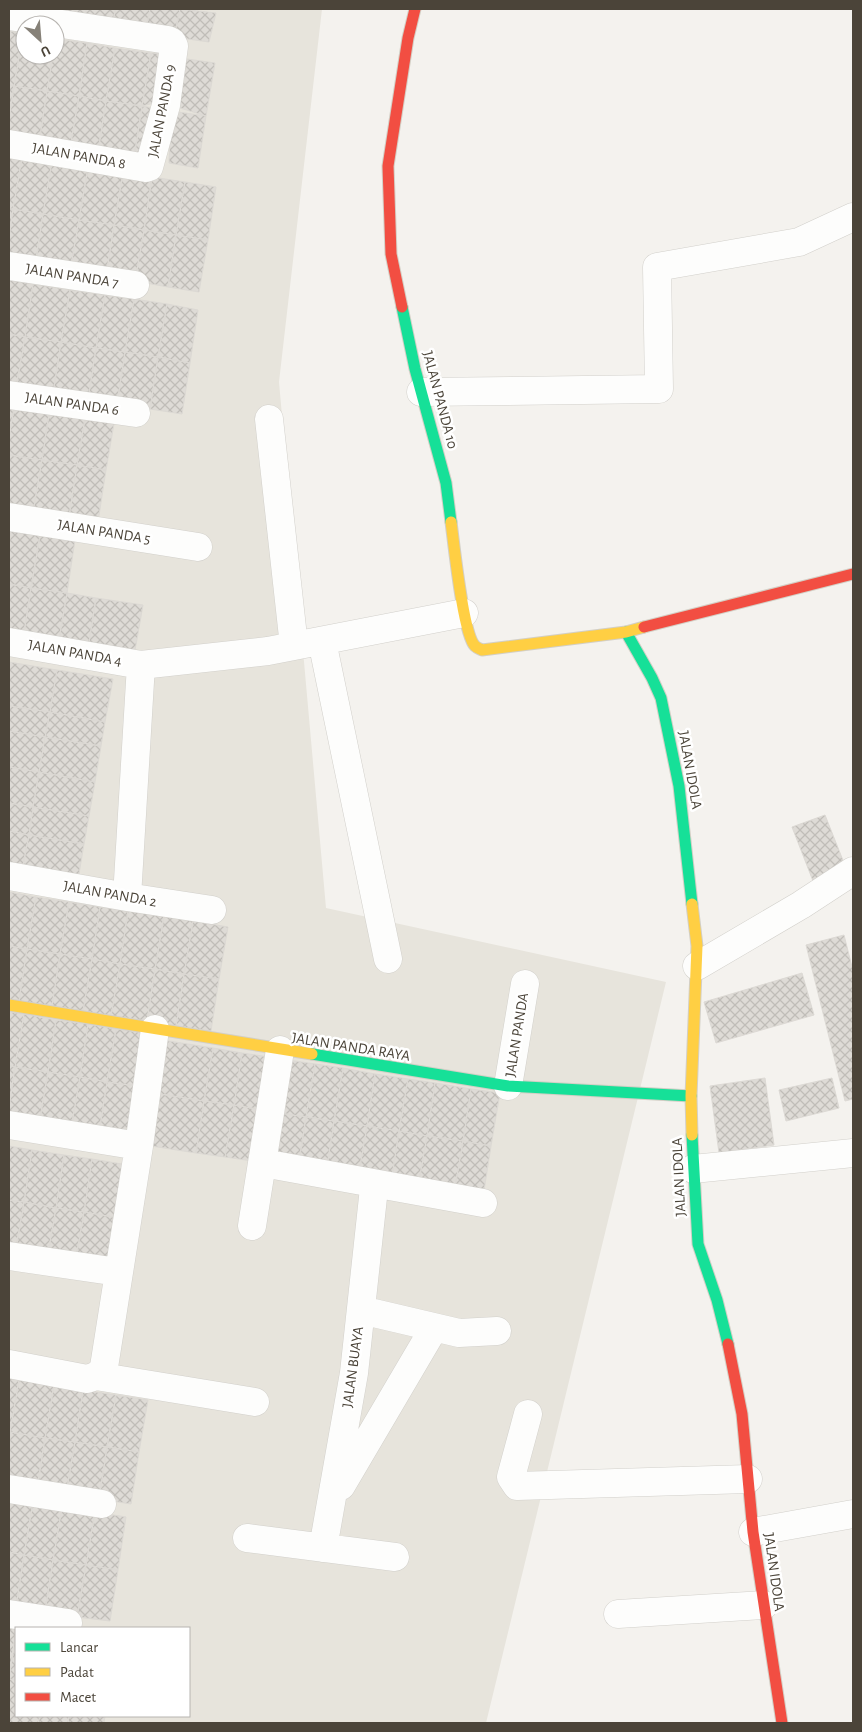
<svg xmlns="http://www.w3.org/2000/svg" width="862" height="1732" viewBox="0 0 862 1732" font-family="'Alegreya Sans',sans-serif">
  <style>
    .residential { fill: #e7e4dc; fill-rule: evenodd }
    .building { fill: url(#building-cross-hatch); stroke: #dcd9d4 }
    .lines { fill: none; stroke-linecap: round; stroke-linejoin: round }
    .street-casing { stroke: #d2d0cb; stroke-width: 29 }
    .fast-casing { stroke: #d3cfc5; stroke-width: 13 }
    .slow-casing { stroke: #d3cfc5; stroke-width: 13 }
    .jam-casing { stroke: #d3cfc5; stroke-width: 13 }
    .street { stroke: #fdfdfc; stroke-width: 28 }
    .fast { stroke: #16e098; stroke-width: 11 }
    .slow { stroke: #ffcf43; stroke-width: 11 }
    .jam { stroke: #f24e42; stroke-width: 11 }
    .labels { text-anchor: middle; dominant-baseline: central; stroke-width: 5; stroke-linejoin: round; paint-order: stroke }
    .street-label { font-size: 15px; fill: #4b4439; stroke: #fff }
  </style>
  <defs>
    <pattern id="building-cross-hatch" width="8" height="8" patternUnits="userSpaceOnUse" patternTransform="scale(1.25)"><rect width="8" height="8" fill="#dedbd6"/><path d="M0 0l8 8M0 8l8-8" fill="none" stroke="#c0bdb8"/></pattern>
  </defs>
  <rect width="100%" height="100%" fill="#f4f2ee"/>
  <path class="residential" d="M9 9H322L279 382 326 908 666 982 486 1723H9ZM25 25H55V55H25ZM16 1628H189V1716H16Z"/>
  <path class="building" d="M53 9H86L84 20Z
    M86 9H115L113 25 84 20Z
    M115 9H150L145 33 113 25Z
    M150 9H180L174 37 145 33Z
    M180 9 216 13 209 42 174 37Z
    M9 31 23 34 14 86 9 85Z
    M23 34H25V55H53L47 91 14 86Z
    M56 39 87 43 79 96 47 91 53 55H55Z
    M87 43 115 48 106 101 79 96Z
    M115 48 151 53 142 106 106 101Z
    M151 53 167 54 158 102 142 106Z
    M180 58 215 63 206 116 177 107Z
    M9 85 14 86 9 120Z
    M14 86 47 91 39 143 9 138V120Z
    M47 91 79 96 70 148 39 143Z
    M79 96 106 101 98 152 70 148Z
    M106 101 142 106 134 158 98 152Z
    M142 106 159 109 148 158H134Z
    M171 111 206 116 198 168 169 163Z
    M9 155 22 157 13 209H9Z
    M22 157 52 161 43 214 13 209Z
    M52 161 88 167 79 220 43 214Z
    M88 167 123 173 114 225 79 220Z
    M123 173 152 177 144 230 114 225Z
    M152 177 185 182 176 235 144 230Z
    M185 182 216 187 208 240 176 235Z
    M9 209H13L9 237Z
    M13 209 43 214 35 266 9 262V237Z
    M43 214 79 220 70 271 35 266Z
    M79 220 114 225 106 277 70 271Z
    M114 225 144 230 135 281 106 277Z
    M144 230 176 235 168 287 135 281Z
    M176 235 208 240 199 292 168 287Z
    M9 280 33 284 25 337 9 334Z
    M33 284 70 290 61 342 25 337Z
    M70 290 105 295 96 348 61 342Z
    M105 295 134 299 125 352 96 348Z
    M134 299 167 304 158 357 125 352Z
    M167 304 198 310 190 363 158 357Z
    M9 334 25 337 16 388 9 387Z
    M25 337 61 342 53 394 16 388Z
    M61 342 96 348 88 400 53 394Z
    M96 348 125 352 117 404 88 400Z
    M125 352 158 357 150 409 117 404Z
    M158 357 190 363 182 414 150 409Z
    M9 401 15 402 9 438Z
    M15 402 50 407 42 460 9 455V438Z
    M50 407 86 413 77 465 42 460Z
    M86 413 115 418 106 470 77 465Z
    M9 455 42 460 33 512 9 508Z
    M42 460 77 465 69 517 33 512Z
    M77 465 106 470 98 522 69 517Z
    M11 530 40 535 31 588 9 584V546Z
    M40 535 75 540 67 593 31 588Z
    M9 584 31 588 23 639 9 637Z
    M31 588 67 593 58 645 23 639Z
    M67 593 96 598 88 649 58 645Z
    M96 598 143 605 134 656 88 649Z
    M9 662 57 670 50 712 9 706Z
    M57 670 113 679 105 722 50 712Z
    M9 706 50 712 45 737 9 731Z
    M50 712 105 722 101 746 45 737Z
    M9 731 45 737 39 772 9 767Z
    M45 737 101 746 95 782 39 772Z
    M9 767 39 772 33 807 9 803Z
    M39 772 95 782 89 816 33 807Z
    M9 803 33 807 29 835 9 831Z
    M33 807 89 816 84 844 29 835Z
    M825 815 846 868 813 881 792 827Z
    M9 831 29 835 22 870 9 868Z
    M29 835 84 844 78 880 22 870Z
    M9 892 36 897 27 949 9 946Z
    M36 897 69 902 60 954 27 949Z
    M69 902 100 907 92 959 60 954Z
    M100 907 128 911 120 964 92 959Z
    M128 911 164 916 155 969 120 964Z
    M164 916 193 921 184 974 155 969Z
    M193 921 228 927 219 979 184 974Z
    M844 935 853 971V1099L845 1101 806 945Z
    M9 946 27 949 19 1001 9 999Z
    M27 949 60 954 52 1006 19 1001Z
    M60 954 92 959 83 1011 52 1006Z
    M92 959 120 964 111 1016 83 1011Z
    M120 964 155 969 147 1021 111 1016Z
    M155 969 184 974 176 1026 147 1021Z
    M802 973 814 1015 716 1043 704 1002Z
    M184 974 219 979 211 1031 176 1026Z
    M9 1012 24 1014 15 1067 9 1066Z
    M24 1014 56 1020 48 1072 15 1067Z
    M56 1020 88 1024 80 1077 48 1072Z
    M88 1024 116 1029 107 1082 80 1077Z
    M116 1029 152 1034 144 1087 107 1082Z
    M162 1040 213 1048 204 1101 154 1093Z
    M213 1048 242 1053 234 1105 204 1101Z
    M242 1053 276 1058 268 1111 234 1105Z
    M281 1059 315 1064 306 1117 272 1112Z
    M315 1064 343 1068 334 1121 306 1117Z
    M9 1066 15 1067 9 1107Z
    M15 1067 48 1072 39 1124 9 1119V1107Z
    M343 1068 375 1074 367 1126 334 1121Z
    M48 1072 80 1077 71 1129 39 1124Z
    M375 1074 408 1079 399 1131 367 1126Z
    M80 1077 107 1082 99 1133 71 1129Z
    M765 1078 774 1145 719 1153 710 1086Z
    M832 1078 839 1108 786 1121 779 1090Z
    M408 1079 435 1083 427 1136 399 1131Z
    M107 1082 144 1087 135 1139 99 1133Z
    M435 1083 471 1089 463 1141 427 1136Z
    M471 1089 500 1093 491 1146 463 1141Z
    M154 1093 204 1101 196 1153 145 1145Z
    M204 1101 234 1105 225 1157 196 1153Z
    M234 1105 268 1111 259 1162 225 1157Z
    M272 1112 306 1117 298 1168 264 1163Z
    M306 1117 334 1121 326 1173 298 1168Z
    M334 1121 367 1126 358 1178 326 1173Z
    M367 1126 399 1131 391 1183 358 1178Z
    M399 1131 427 1136 418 1187 391 1183Z
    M427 1136 463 1141 454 1193 418 1187Z
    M463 1141 491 1146 483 1197 454 1193Z
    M9 1146 32 1150 24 1202 9 1200Z
    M32 1150 64 1155 56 1208 24 1202Z
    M64 1155 92 1159 84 1212 56 1208Z
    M92 1159 128 1165 119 1218 84 1212Z
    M9 1200 24 1202 15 1254 9 1253Z
    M24 1202 56 1208 47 1259 15 1254Z
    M56 1208 84 1212 75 1264 47 1259Z
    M84 1212 119 1218 111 1269 75 1264Z
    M9 1378 19 1380 10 1432H9Z
    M19 1380 54 1385 45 1438 10 1432Z
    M54 1385 83 1390 75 1442 45 1438Z
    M83 1390 116 1395 107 1447 75 1442Z
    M116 1395 148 1400 139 1452 107 1447Z
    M10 1432 45 1438 37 1489 9 1485Z
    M45 1438 75 1442 66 1494 37 1489Z
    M75 1442 107 1447 99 1499 66 1494Z
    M107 1447 139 1452 131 1504 99 1499Z
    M9 1499 33 1502 24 1555 9 1552Z
    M33 1502 62 1507 53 1560 24 1555Z
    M62 1507 95 1512 86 1565 53 1560Z
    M95 1512 126 1517 118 1570 86 1565Z
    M9 1552 24 1555 16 1607 9 1606Z
    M24 1555 53 1560 45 1611 16 1607Z
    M53 1560 86 1565 77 1617 45 1611Z
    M86 1565 118 1570 110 1621 77 1617Z
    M9 1625 16 1628 9 1679Z
    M16 1634V1680L9 1679Z
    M9 1679 16 1680V1716H40L38 1723H9Z
    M40 1716H69L68 1723H38Z
    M69 1716H105L104 1723H68Z"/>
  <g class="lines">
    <defs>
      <path id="street" d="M9 16 168 40 172 42 174 46 166 105 149 167 146 168 9 144
        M9 266 135 285
        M421 392 659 389 657 267 799 242 853 217
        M9 395 136 413
        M269 419 294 646
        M9 517 198 547
        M322 641 388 959
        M9 642 141 665 268 651 464 613
        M9 876 127 897 212 910
        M127 897 141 665
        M697 966 801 905 853 871
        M508 1086 525 984
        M9 1125 139 1146
        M263 1163 483 1203
        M693 1169 853 1153
        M252 1226 280 1050
        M9 1256 118 1272
        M361 1310 459 1333 497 1331
        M9 1364 87 1379 96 1376 255 1402
        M96 1376 101 1372 104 1367 139 1146 155 1029
        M528 1414 511 1477 517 1486 748 1479
        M341 1486 434 1328
        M9 1489 102 1504
        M753 1532 853 1514
        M247 1538 395 1557
        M323 1548 354 1373 374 1188 378 1184
        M9 1614 68 1623
        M618 1614 764 1605"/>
      <path id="fast" d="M402 307 415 369 446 483 451 522
        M626 632 652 678 661 698 679 786 692 904
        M312 1054 508 1086 691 1096
        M692 1135 698 1244 717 1300 728 1344"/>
      <path id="slow" d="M451 522C454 544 463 634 475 646 477 648 480 649 482 650L626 632 644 627
        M9 1005 312 1054
        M692 1135 691 1096 697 946 692 904"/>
      <path id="jam" d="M402 307 391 254 388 166 408 38 415 9
        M644 627 853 574
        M728 1344 742 1414 753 1532 782 1723"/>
    </defs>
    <use href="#street" class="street-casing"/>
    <use href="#fast" class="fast-casing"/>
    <use href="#slow" class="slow-casing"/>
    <use href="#jam" class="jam-casing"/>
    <use href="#street" class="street"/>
    <use href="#fast" class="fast"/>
    <use href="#slow" class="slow"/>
    <use href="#jam" class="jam"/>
  </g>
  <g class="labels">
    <g class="street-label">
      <text transform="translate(162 111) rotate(-79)">JALAN PANDA 9</text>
      <text transform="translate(79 156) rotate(10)">JALAN PANDA 8</text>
      <text transform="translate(72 276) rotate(9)">JALAN PANDA 7</text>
      <text transform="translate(440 400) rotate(75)">JALAN PANDA 10</text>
      <text transform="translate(72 404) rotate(8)">JALAN PANDA 6</text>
      <text transform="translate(104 532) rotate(9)">JALAN PANDA 5</text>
      <text transform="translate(75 653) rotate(10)">JALAN PANDA 4</text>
      <text transform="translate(690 770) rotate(80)">JALAN IDOLA</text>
      <text transform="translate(110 894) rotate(10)">JALAN PANDA 2</text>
      <text transform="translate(517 1035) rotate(-81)">JALAN PANDA</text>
      <text transform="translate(351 1047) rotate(9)">JALAN PANDA RAYA</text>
      <text transform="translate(679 1177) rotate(-93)">JALAN IDOLA</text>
      <text transform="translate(353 1367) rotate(-82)">JALAN BUAYA</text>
      <text transform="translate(774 1572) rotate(82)">JALAN IDOLA</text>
    </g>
  </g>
  <rect width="862" height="1732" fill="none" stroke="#4b4439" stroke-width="20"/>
  <rect x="15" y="1627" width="175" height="90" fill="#ffffff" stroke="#b7b4b0"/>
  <rect x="25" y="1643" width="25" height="8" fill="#16e098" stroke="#b7b4b0"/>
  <text x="60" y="1652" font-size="15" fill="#4b4439">Lancar</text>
  <rect x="25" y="1668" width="25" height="8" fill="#ffcf43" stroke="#b7b4b0"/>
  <text x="60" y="1677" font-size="15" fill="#4b4439">Padat</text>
  <rect x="25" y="1693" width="25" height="8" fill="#f24e42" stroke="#b7b4b0"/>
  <text x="60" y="1702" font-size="15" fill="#4b4439">Macet</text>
  <g transform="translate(40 40) rotate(154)"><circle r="24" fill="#ffffff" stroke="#b7b4b0"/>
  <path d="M0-4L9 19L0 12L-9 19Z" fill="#868178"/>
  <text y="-8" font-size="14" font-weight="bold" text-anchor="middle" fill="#4b4439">U</text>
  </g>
</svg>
